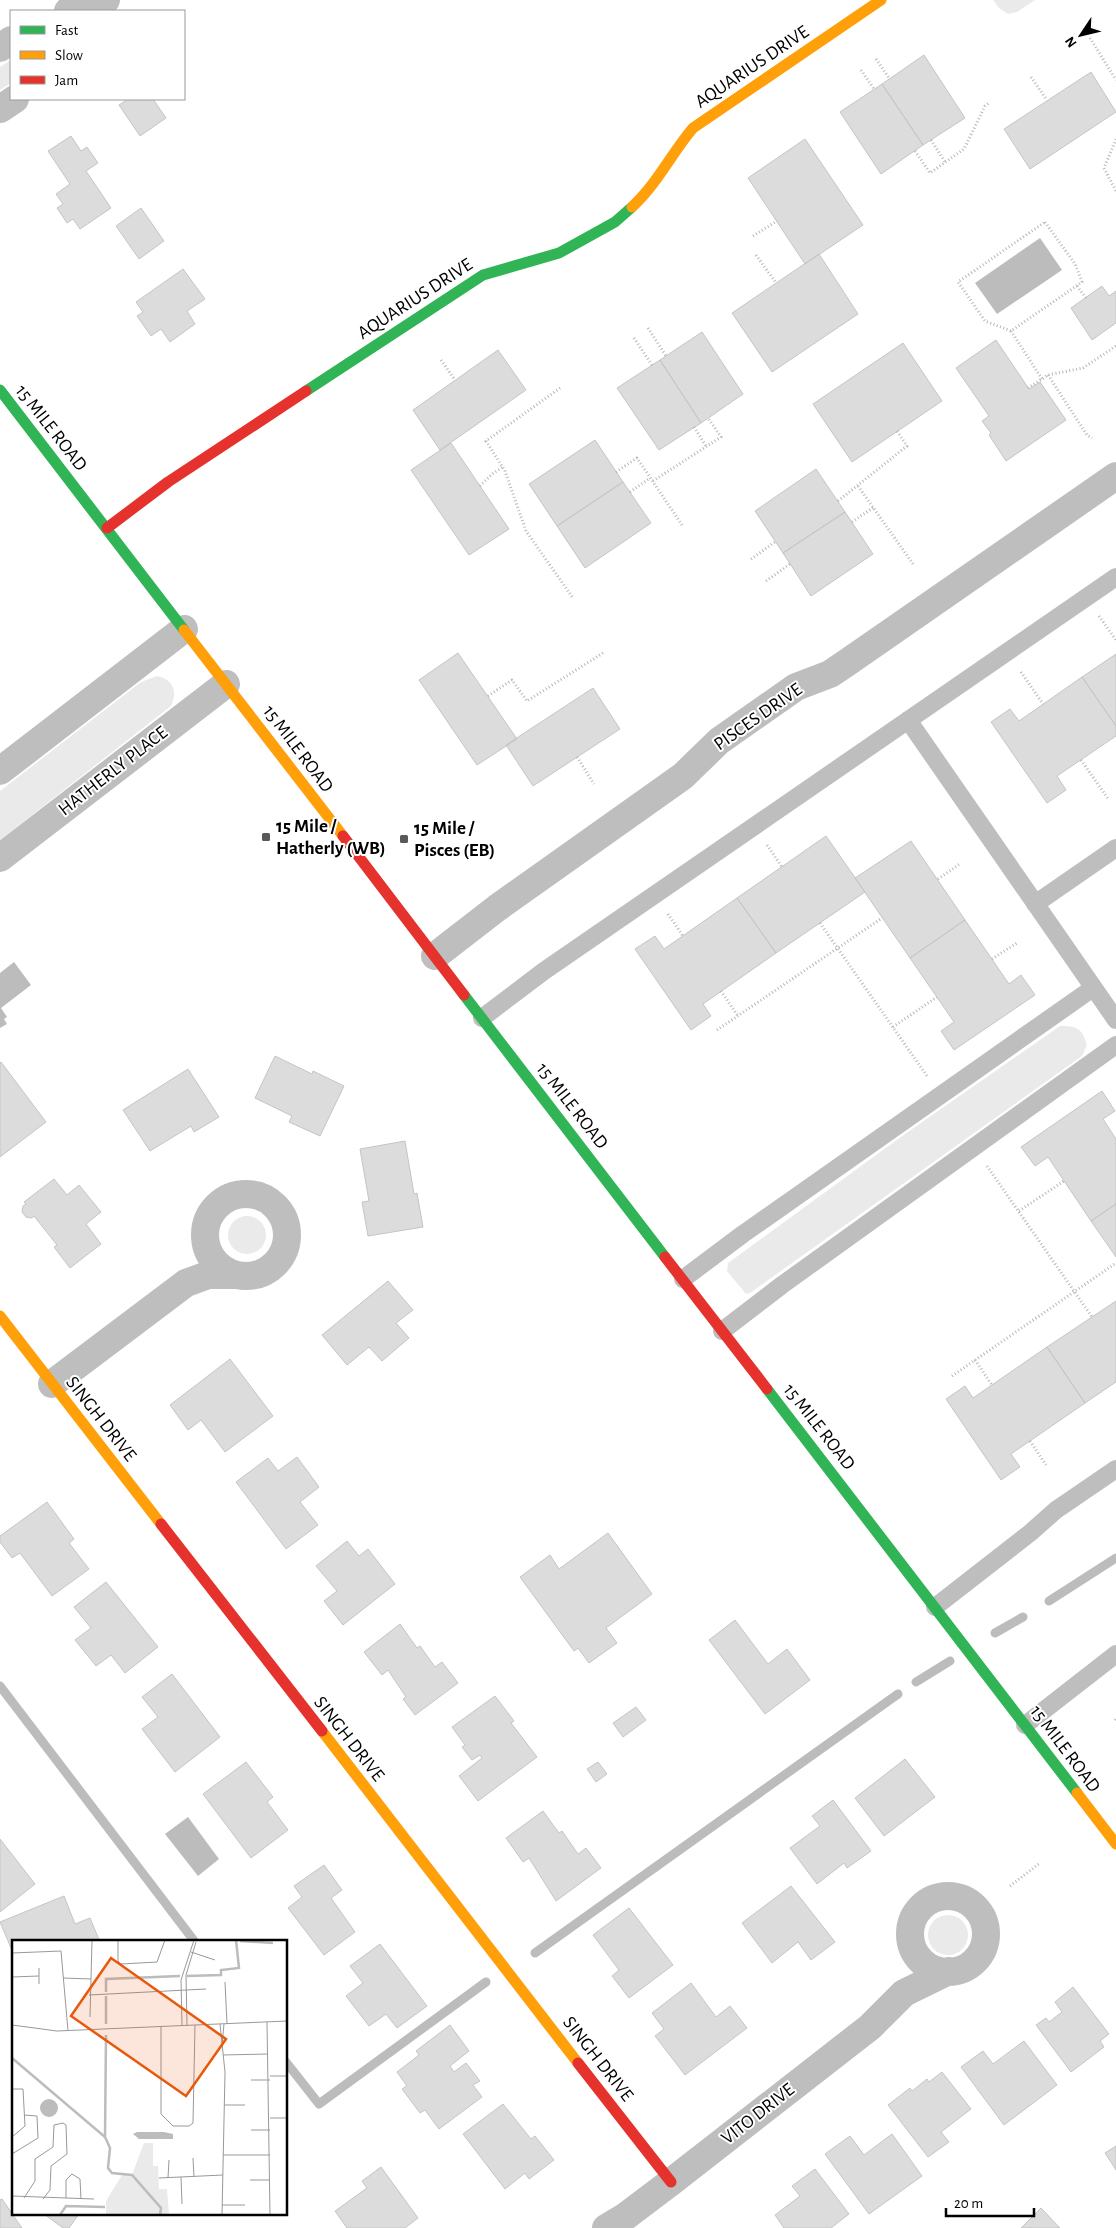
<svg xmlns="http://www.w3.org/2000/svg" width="1116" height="2228" viewBox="0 0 1116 2228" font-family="'Alegreya Sans',sans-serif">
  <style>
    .green { fill: #eaeaea }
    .water { fill: #bcbcbc }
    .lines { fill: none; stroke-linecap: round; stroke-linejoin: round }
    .stream { stroke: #bcbcbc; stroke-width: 9 }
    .building { fill: #dcdcdc; stroke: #c5c5c5 }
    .path { stroke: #b8b8b8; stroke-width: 3; stroke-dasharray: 1 2.5; stroke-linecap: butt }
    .lane { stroke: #bebebe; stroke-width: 18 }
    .street { stroke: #bebebe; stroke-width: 28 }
    .fast { stroke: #30b455; stroke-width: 11 }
    .slow { stroke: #ff9f0a; stroke-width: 11 }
    .jam { stroke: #e5322d; stroke-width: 11 }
    .poi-dot { fill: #595959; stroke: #fff; stroke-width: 2 }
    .labels { text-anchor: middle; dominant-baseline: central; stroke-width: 4; stroke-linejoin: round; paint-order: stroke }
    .street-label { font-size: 19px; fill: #000; stroke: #fff }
    .poi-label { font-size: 19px; font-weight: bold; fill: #000; stroke: #fff; text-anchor: start }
    .inset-river { fill: none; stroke: #bcbcbc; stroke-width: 2.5 }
    .inset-road { fill: none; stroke: #999; stroke-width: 1 }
    .view { fill: #e8590c; fill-opacity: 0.15; stroke: #e8590c; stroke-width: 2.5 }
    .inset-edge { fill: none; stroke: #000; stroke-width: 2.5 }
  </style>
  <rect width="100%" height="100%" fill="#fff"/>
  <path class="green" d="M993 0H1035L1017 12 1008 14 999 8Z
    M11 60V83L0 90V67Z
    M157 676C173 679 178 691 171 706L0 840V791L141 682Z
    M1060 1026C1077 1026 1082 1028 1087 1045L1082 1056 750 1293 746 1294 727 1271 728 1263 905 1134Z
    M228 1235a19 19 0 1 1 38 0a19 19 0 1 1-38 0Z
    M928 1935a20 20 0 1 1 40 0a20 20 0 1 1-40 0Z"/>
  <path class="water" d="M1040 238 1062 270 997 314 975 283Z
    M14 962 31 985 1 1008 7 1017 4 1019 7 1024 0 1028V973Z
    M188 1817 219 1859 198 1876 165 1834Z"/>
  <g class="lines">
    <path class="stream" d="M1049 1601 1116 1558
      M995 1633 1023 1617
      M916 1682 950 1661
      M0 1686 195 1942
      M535 1953 898 1694
      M286 2062 319 2104 486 1982"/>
  </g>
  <path class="building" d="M924 55 965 118 923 145 882 84Z
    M1091 72 1116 112 1030 169 1004 129Z
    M882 84 923 145 881 174 840 112Z
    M128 99H153L166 118 140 136 119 105Z
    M71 136 81 151 87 147 98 163 86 171 111 208 80 229 73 219 67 223 57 208 63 204 56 194 70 184 48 151Z
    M805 139 863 225 805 264 748 178Z
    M141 208 164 241 139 259 116 226Z
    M819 254 858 314 772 372 732 313Z
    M183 269 205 299 187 311 195 324 170 342 161 329 151 336 137 316 143 312 136 302Z
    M1102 286 1109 296 1116 291V323L1092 340 1071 308Z
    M702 332 743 394 701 423 660 360Z
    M996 340 1029 389 1040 382 1066 420 1006 461 989 435 991 433 982 421 989 416 956 368Z
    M903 343 942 401 852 462 813 404Z
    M498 350 526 390 440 450 413 410Z
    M660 360 701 423 659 450 617 388Z
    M595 440 623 482 557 526 529 484Z
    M451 443 509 529 469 555 411 470Z
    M816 469 845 512 783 553 755 511Z
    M623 482 651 523 585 568 557 526Z
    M845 512 873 554 811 596 783 553Z
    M458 653 517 739 477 765 419 680Z
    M1116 654V726L1082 677Z
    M1082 677 1116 726V736L1057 776 1066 790 1047 803 991 722 1010 709 1019 721Z
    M593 688 620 729 533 786 506 745Z
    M826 836 865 892 776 953 737 898Z
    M911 841 965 920 910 958 855 878Z
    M737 898 776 953 703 1004 711 1016 691 1030 635 949 655 936 664 949Z
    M965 920 1009 984 1021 975 1035 995 954 1050 941 1031 954 1022 910 958Z
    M275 1056 312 1074 313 1071 344 1086 320 1136 289 1122 292 1116 255 1098Z
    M1 1062 46 1122 0 1157V1063Z
    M188 1069 219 1117 194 1132 191 1126 150 1151 123 1110Z
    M1102 1091 1115 1111 1103 1119 1116 1139V1204L1091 1221 1048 1157 1035 1166 1021 1147Z
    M405 1141 414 1194 417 1193 423 1227 368 1236 362 1202 369 1201 360 1149Z
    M54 1179 67 1195 79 1185 101 1212 86 1224 101 1244 70 1268 54 1247 57 1245 34 1216 32 1218 26 1217 22 1212 23 1206 26 1204 24 1202Z
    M1116 1204V1257L1091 1221Z
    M388 1281 413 1310 396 1323 409 1338 382 1361 369 1347 347 1365 322 1335Z
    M1116 1301V1382L1085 1403 1047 1347Z
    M1047 1347 1085 1403 1011 1454 1020 1467 1001 1480 946 1399 965 1386 973 1398Z
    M230 1359 273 1416 225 1452 201 1420 188 1430 170 1405Z
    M297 1457 319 1487 300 1502 318 1525 286 1549 236 1482 268 1458 278 1471Z
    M47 1502 74 1539 69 1543 89 1569 52 1596 20 1553 12 1558 0 1542V1536Z
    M608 1533 652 1594 606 1628 617 1643 589 1663 578 1648 574 1651 520 1577 550 1555 559 1569Z
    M347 1541 359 1556 368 1549 395 1584 343 1625 324 1601 337 1591 316 1566Z
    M106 1582 158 1647 125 1673 111 1655 96 1666 75 1640 91 1628 74 1607Z
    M735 1620 768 1664 787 1649 810 1680 765 1714 709 1640Z
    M400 1624 417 1648 420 1646 435 1667 442 1662 458 1683 415 1715 403 1699 406 1697 388 1670 382 1675 364 1652Z
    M172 1674 220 1737 175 1772 142 1729 158 1717 142 1697Z
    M495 1696 514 1721 511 1723 537 1757 478 1801 459 1776 482 1758 480 1755 472 1760 462 1747 465 1745 452 1727Z
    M636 1707 646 1720 623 1737 613 1723Z
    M905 1759 935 1797 884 1836 855 1798Z
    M246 1762 273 1797 267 1802 288 1830 251 1858 203 1794Z
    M598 1762 607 1774 596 1782 587 1769Z
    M833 1800 871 1851 847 1868 844 1863 817 1884 790 1848 820 1826 812 1816Z
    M543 1811 559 1833 562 1831 578 1854 586 1848 601 1868 556 1901 529 1858 523 1862 506 1838Z
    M0 1839 35 1884 0 1912Z
    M324 1865 342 1890 331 1898 355 1932 324 1955 288 1908 302 1897 294 1886Z
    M791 1886 835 1942 811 1960 798 1942 772 1963 742 1923Z
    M64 1896 75 1924 90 1918 100 1942H14V1955L0 1922Z
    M629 1908 673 1965 629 1998 612 1976 619 1970 593 1935Z
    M380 1944 427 2006 397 2028 386 2014 369 2026 346 1996 363 1983 350 1966Z
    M691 1983 716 2017 730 2006 747 2028 685 2075 655 2036 664 2029 652 2013Z
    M1073 1987 1109 2034 1100 2041 1104 2047 1071 2072 1036 2025 1046 2018 1049 2022 1062 2012 1055 2002Z
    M450 2025 469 2051 450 2066 454 2072 466 2063 480 2081 473 2085 482 2097 439 2129 425 2110 420 2113 402 2089 407 2086 397 2072 419 2055 416 2051Z
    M1024 2041 1057 2085 1004 2125 961 2067 983 2051 993 2064Z
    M942 2072 971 2109 941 2132 949 2142 928 2157 888 2105 910 2088 912 2091 927 2079 929 2082Z
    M503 2104 531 2139 535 2136 554 2160 529 2179 525 2173 505 2189 463 2134Z
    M892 2134 922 2176 869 2214 825 2154 850 2136 864 2155Z
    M1116 2146V2170L1105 2153Z
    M381 2167 418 2218 405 2228H347L335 2211 367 2188 362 2181Z
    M815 2169 849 2214 831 2228H784L775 2215 800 2196 792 2186Z
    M2 2199 22 2228H0V2200Z
    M1041 2208 1060 2228H1021Z
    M44 2214H79L69 2228H63Z"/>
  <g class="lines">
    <path class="path" d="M1090 38 1116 80
      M876 59 889 78
      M861 70 874 89
      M1031 77 1047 100
      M1116 139 1104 168 1116 191
      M931 140 945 162
      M915 151 930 173 964 149 985 106 989 103
      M1045 222 1075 264 1082 282 1011 331 985 321 958 282Z
      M753 236 777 221
      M756 255 776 283
      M1077 286 1086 298
      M648 328 666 356
      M1011 331 1042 379
      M634 338 652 365
      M441 360 455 380
      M1048 375 1087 435 1092 438
      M560 388 486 441 505 471 526 531 573 598
      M1028 388 1048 375 1083 368 1116 346
      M694 427 706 446
      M616 472 637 458 682 525
      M653 481 721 437 708 418
      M480 486 492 474 503 467
      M858 486 913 564
      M630 492 650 478
      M838 501 907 446 897 431
      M852 522 874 507
      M751 559 775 542
      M766 581 790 564
      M1099 616 1116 640
      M1021 672 1043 704
      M488 696 512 680 527 701 603 653
      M577 757 594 784
      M1081 760 1109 800
      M767 845 782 867
      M938 879 961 863
      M668 914 683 936
      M820 923 927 1076
      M992 959 1017 943
      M721 991 738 1016
      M893 1027 937 997
      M717 1030 882 918
      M987 1166 1092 1317
      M1019 1211 1064 1181
      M975 1360 992 1385
      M952 1376 1116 1263
      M1030 1441 1046 1465
      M1115 1720 1116 1719
      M1010 1886 1040 1863"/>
    <path class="lane" d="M908 720 1116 1020
      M1035 904 1116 848
      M482 1018 544 971 1116 577
      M683 1279 743 1234 1093 988
      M722 1331 782 1285 1116 1045
      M935 1607 1030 1533 1056 1510 1116 1469
      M1025 1725 1116 1654"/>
    <path class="street" d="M68 11 106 0
      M0 48 11 40
      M0 109 15 99
      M0 771 184 629
      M0 858 226 684
      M435 956 497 908 683 776 719 741 796 687 830 674 845 664 1116 476
      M205 1235a41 41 0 1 1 82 0a41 41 0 1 1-82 0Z
      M52 1384 186 1283 208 1275H236
      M910 1934a38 38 0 1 1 76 0a38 38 0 1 1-76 0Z
      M606 2228 626 2216 671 2182 870 2027 904 1993 949 1971"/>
    <path class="fast" d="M0 390 184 630
      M306 391 483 275 559 253 615 222 632 207
      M464 995 665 1257
      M767 1389 1077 1793"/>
    <path class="slow" d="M632 207C657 184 671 154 693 128L881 0
      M184 630 343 836
      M0 1316 161 1524
      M322 1731 578 2063
      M1077 1793 1116 1844"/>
    <path class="jam" d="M107 528 168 482 306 391
      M343 836 464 995
      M665 1257 767 1389
      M161 1524 322 1731
      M578 2063 671 2182"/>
  </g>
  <g class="poi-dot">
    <rect x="261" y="832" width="10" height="10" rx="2.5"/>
    <rect x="399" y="834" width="10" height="10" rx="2.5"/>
  </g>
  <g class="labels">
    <g class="street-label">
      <text transform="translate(752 67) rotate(-34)">AQUARIUS DRIVE</text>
      <text transform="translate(415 299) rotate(-33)">AQUARIUS DRIVE</text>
      <text transform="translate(51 428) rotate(52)">15 MILE ROAD</text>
      <text transform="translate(758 717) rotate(-35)">PISCES DRIVE</text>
      <text transform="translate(298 749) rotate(53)">15 MILE ROAD</text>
      <text transform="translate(113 771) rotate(-38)">HATHERLY PLACE</text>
      <text transform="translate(572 1106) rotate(52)">15 MILE ROAD</text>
      <text transform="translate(101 1419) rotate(52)">SINGH DRIVE</text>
      <text transform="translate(819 1427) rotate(52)">15 MILE ROAD</text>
      <text transform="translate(349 1739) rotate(52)">SINGH DRIVE</text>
      <text transform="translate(1065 1749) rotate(53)">15 MILE ROAD</text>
      <text transform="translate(598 2059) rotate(52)">SINGH DRIVE</text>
      <text transform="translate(758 2114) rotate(-38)">VITO DRIVE</text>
    </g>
    <g class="poi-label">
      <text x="276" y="826">15 Mile /<tspan x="276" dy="22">Hatherly (WB)</tspan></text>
      <text x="414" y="828">15 Mile /<tspan x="414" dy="22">Pisces (EB)</tspan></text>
    </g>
  </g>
  <g transform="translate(12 1940)">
    <rect width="275" height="275" fill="#fff"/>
    <path d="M132 203H141V226H146L147 249H155L157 275H94V261L110 235H120Z" fill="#eaeaea"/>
    <path d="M28 168a9 9 0 1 1 18 0a9 9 0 1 1-18 0ZM125 192H152L161 194V199H127L121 194Z" fill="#bcbcbc"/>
    <path class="inset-river" d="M228 1 261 3M175 36 209 35V30L227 28 224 0M94 52V39L168 36M94 56V84M0 118 93 197 98 208 96 228 100 233 120 235 149 268 148 275M93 197 94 95M48 275 54 266 93 267"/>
    <path class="inset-road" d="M106 0V21L109 24 145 22 153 0M179 12 203 20M0 13 49 11 56 91M27 28V44M0 37 27 36M51 38 79 39M213 42 215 84M77 55 194 49M78 77 80 0M255 82 258 275M208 84 213 132 210 275M0 85 45 91 275 81M170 86 169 40 182 0M175 86 174 35 184 2M149 87V174L161 186H177L181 183 183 85M210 105 212 84M211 115 256 114M258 136H275M239 140H258M0 149H11L13 186 0 197M212 165H233M258 178H275M239 190H258M0 214 26 198 25 176 12 175M211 215H258M181 218 182 237M169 237 170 264M147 238 211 235M156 238 157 220M238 240H258M0 256 82 259M12 258 23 241V219L41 207 42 185 51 183 54 185 55 214 39 226 38 250 31 259M54 258V240L60 234 68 239 69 259M210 265H233"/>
    <path class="view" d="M99 18 214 99 174 156 59 76Z"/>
    <rect width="275" height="275" class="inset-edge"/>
  </g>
  <rect x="10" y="10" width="175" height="90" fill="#ffffff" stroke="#999999"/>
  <rect x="20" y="26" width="25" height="8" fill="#30b455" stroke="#999999"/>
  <text x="55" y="35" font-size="15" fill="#000000">Fast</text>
  <rect x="20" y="51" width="25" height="8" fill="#ff9f0a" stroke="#999999"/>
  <text x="55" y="60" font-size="15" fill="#000000">Slow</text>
  <rect x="20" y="76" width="25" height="8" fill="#e5322d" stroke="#999999"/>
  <text x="55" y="85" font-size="15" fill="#000000">Jam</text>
  <g transform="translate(1081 35) rotate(235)" stroke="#ffffff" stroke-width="4" paint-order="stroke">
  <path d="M0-4L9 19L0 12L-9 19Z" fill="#000000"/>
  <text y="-8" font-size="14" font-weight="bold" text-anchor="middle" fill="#000000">N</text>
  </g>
  <path d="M946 2208v8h88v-8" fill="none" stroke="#000000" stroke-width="2.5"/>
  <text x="954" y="2208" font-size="15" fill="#000000" stroke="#ffffff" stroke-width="4" paint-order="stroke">20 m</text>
</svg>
